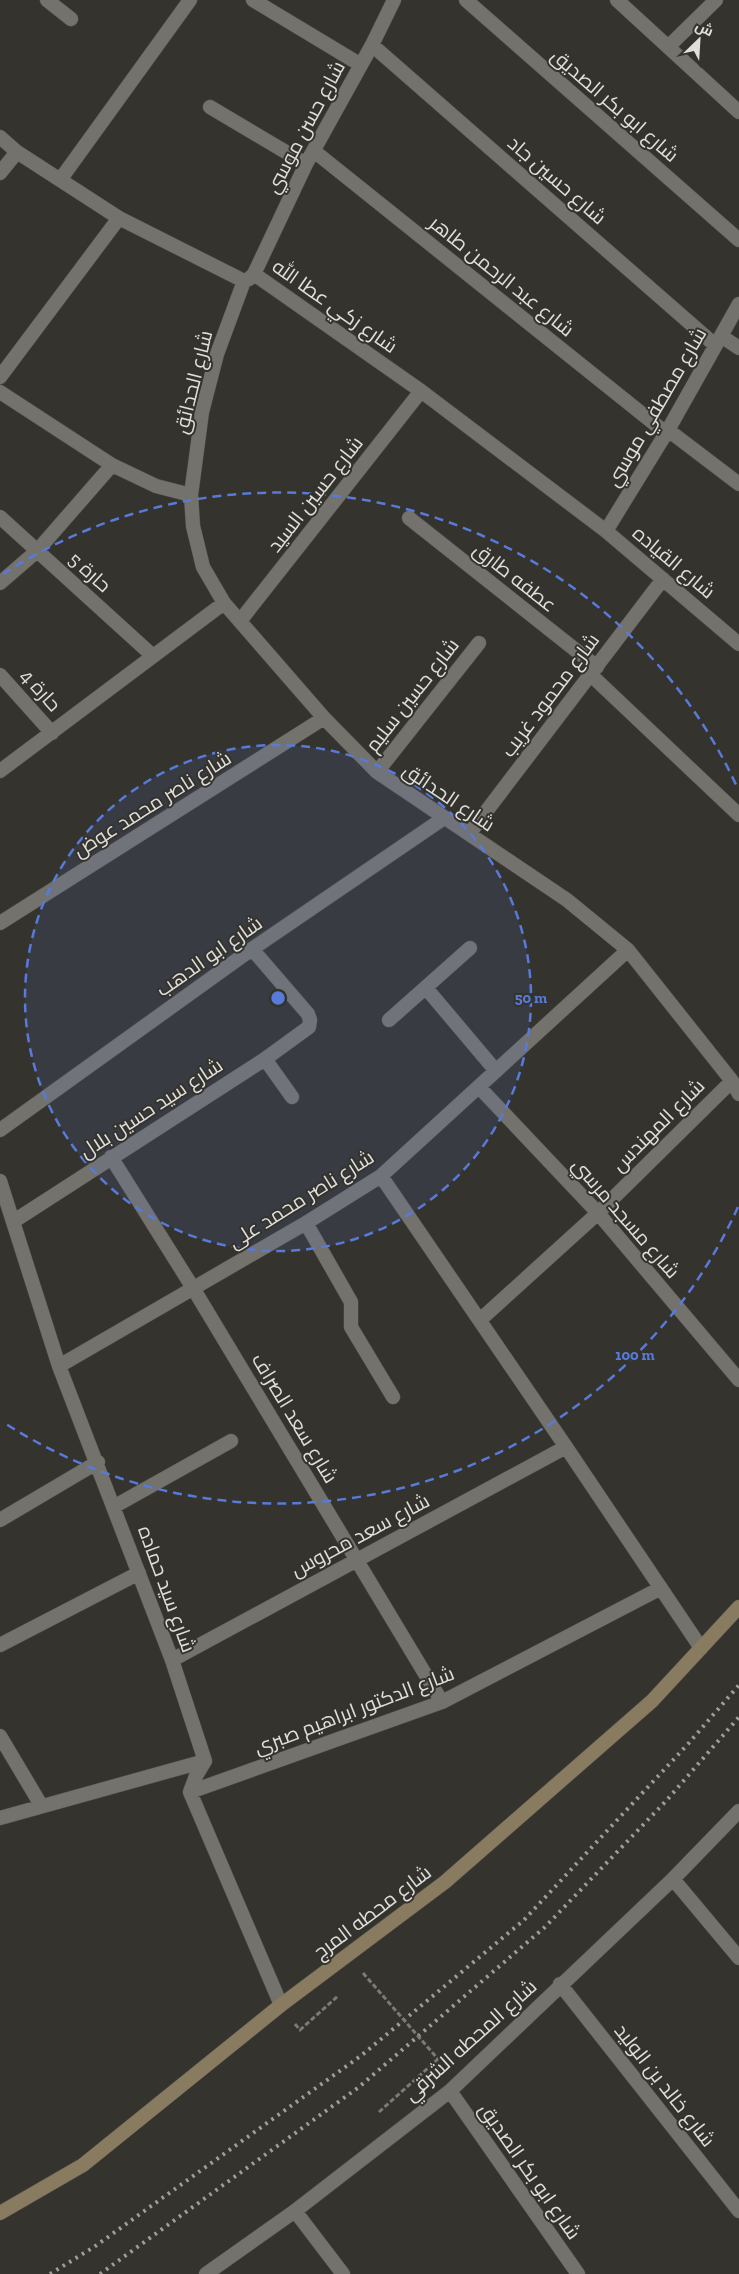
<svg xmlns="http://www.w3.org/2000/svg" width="739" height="2274" viewBox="0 0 739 2274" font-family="'Zilla Slab',Cairo,serif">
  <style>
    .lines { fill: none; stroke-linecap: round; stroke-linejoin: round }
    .minor-casing { stroke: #53514d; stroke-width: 15 }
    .secondary-casing { stroke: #53514d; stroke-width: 15 }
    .path { stroke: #7b7a76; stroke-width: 3; stroke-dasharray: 5 2.5; stroke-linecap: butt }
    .minor { stroke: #74726d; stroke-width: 14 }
    .secondary { stroke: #897b60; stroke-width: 14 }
    .rail { stroke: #9f9e9a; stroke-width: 4; stroke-dasharray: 2.5 5; stroke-linecap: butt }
    .path-bridge { stroke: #7b7a76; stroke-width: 3; stroke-dasharray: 5 2.5; stroke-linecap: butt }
    .ring { fill: none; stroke: #587ad9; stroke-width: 2.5; stroke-dasharray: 9 6 }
    .labels { text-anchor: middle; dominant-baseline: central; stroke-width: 4; stroke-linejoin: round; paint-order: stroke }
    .street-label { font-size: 20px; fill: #e0dfdc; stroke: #34332e }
    .centre { fill: #587ad9; stroke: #34332e; stroke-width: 2.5 }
    .ring-label { font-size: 15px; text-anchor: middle; font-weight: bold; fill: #587ad9; stroke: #34332e; stroke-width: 4; stroke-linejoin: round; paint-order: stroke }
  </style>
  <rect width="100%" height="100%" fill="#34332e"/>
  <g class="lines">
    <defs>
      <path id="minor" d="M47 0 71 19
        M253 0 361 65
        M466 0 739 240
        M617 0 739 112
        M372 45 715 345
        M668 47 716 0
        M210 107 306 164
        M0 137 17 152 119 218 244 281 249 279 254 274 421 391 606 531 739 644
        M314 151 666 433
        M0 173 17 152
        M60 180 190 0
        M254 274 306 164 372 45 394 0
        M244 281 217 354 202 412 191 495 193 526 203 567 224 603 324 718 377 772 567 900 628 950 732 1081 739 1094
        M721 336 739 348
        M0 377 119 218
        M0 392 112 465 156 486 191 495
        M668 430 739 484
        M0 517 153 656
        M409 518 597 667
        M606 531 668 430 739 304
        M0 583 37 551 112 465
        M240 621 421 391
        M0 675 52 733
        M591 675 739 815
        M0 771 224 603
        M377 772 479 643
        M469 834 663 579
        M0 923 324 718
        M426 988 496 1071
        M389 1020 470 948
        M265 1059 292 1097
        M479 1087 598 1213 739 1380
        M0 1130 252 949 444 818
        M111 1157 193 1288 442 1702
        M381 1176 566 1447 701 1648
        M0 1181 59 1366 172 1660 205 1761 196 1776 190 1792 281 2005
        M14 1221 265 1059 309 1027 310 1020 308 1014 252 949
        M306 1223 351 1302V1327L393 1397
        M480 1320 598 1213 732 1081
        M59 1366 306 1223 381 1176 628 950
        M115 1506 231 1441
        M0 1520 98 1462
        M0 1645 139 1573
        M172 1660 566 1447
        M0 1736 41 1805
        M190 1792 442 1702 661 1588
        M0 1818 205 1761
        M673 1879 739 1958
        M560 1984 739 2211
        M450 2091 578 2274
        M295 2211 343 2274
        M206 2274 295 2211 450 2091 673 1879 739 1811"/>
      <path id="secondary" d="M0 2213 83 2165 281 2005 445 1882 652 1701 739 1607"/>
    </defs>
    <use href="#minor" class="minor-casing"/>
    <use href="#secondary" class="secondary-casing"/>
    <path class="path" d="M295 2024 300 2030 338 1996
      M379 2112 438 2059"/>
    <use href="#minor" class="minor"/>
    <use href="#secondary" class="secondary"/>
    <path class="rail" d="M50 2274 94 2247 362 2055 524 1920 688 1744 739 1685
      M100 2274 359 2087 545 1927 666 1801 739 1717"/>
    <path class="path-bridge" d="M363 1973 438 2059"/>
  </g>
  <circle cx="278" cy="998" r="253" fill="#587ad9" fill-opacity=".12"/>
  <g class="ring">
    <circle cx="278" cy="998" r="253"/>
    <path d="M738 1207A505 505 0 0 1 3 1422M3 574A505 505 0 0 1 738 789"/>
  </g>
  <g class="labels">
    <g class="street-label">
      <text transform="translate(615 105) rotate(41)">شارع ابو بكر الصديق</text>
      <text transform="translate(305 127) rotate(-62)">شارع حسن موسي</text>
      <text transform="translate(557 180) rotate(41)">شارع حسين جاد</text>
      <text transform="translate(502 276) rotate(39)">شارع عبد الرحمن طاهر</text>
      <text transform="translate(335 306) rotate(35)">شارع زكي عطا الله</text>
      <text transform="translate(193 382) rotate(-76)">شارع الحدائق</text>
      <text transform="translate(656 407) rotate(-60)">شارع مصطفي موسي</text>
      <text transform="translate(315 494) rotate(-52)">شارع حسين السيد</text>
      <text transform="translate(674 562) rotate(40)">شارع القياده</text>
      <text transform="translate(90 572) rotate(42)">حارة 5</text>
      <text transform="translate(515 577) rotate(38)">عطفه طارق</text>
      <text transform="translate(41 690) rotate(48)">حارة 4</text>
      <text transform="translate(412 695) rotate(-52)">شارع حسين سليم</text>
      <text transform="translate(550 695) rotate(-53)">شارع محمود غريب</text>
      <text transform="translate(449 797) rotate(34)">شارع الحدائق</text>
      <text transform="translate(152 804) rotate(-32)">شارع ناصر محمد عوض</text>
      <text transform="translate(209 956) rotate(-35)">شارع ابو الدهب</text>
      <text transform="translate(151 1108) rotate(-33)">شارع سيد حسين بلال</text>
      <text transform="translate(658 1125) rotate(-45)">شارع المهندس</text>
      <text transform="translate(301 1199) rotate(-32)">شارع ناصر محمد على</text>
      <text transform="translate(626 1218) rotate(49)">شارع مسجد مرسي</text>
      <text transform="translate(295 1418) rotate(59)">شارع سعد الصراف</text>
      <text transform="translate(360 1535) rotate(-28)">شارع سعد محروس</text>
      <text transform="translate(167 1589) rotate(70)">شارع سيد حماده</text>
      <text transform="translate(354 1710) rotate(-21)">شارع الدكتور ابراهيم صبري</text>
      <text transform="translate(372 1912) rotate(-37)">شارع محطه المرج</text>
      <text transform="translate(470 2040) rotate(-42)">شارع المحطه الشرقي</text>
      <text transform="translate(665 2085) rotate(52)">شارع خالد بن الوليد</text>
      <text transform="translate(530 2171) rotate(55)">شارع ابو بكر الصديق</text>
    </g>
  </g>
  <circle cx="278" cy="998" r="8" class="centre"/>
  <g class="ring-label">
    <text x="531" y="1003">50 m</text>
    <text x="635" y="1360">100 m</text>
  </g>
  <g transform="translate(699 40) rotate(25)" stroke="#34332e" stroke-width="4" paint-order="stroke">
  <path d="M0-4L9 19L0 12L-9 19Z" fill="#e0dfdc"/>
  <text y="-8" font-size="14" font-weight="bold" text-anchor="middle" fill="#e0dfdc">ش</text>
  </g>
</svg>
